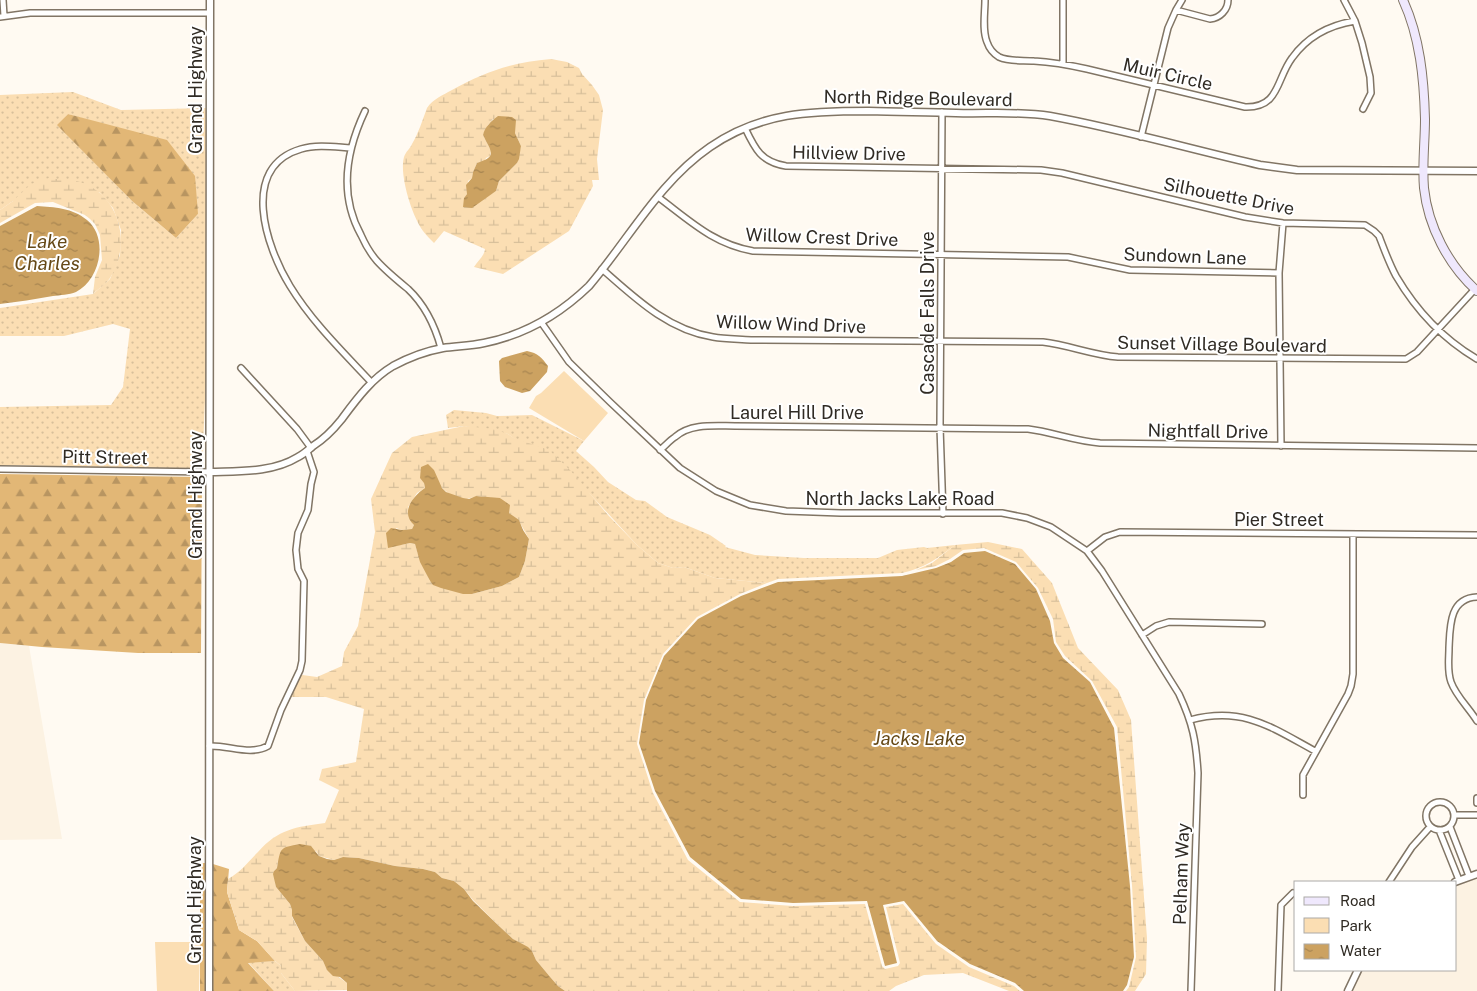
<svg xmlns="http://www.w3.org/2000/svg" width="1477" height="991" viewBox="0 0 1477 991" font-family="'Public Sans',sans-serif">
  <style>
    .built { fill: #fcf2e2 }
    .grass { fill: url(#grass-dots); fill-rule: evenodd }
    .forest { fill: url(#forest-firs) }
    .wetland { fill: url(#wetland-marsh); fill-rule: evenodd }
    .park { fill: #fbdeb3 }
    .water { fill: url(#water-ripples) }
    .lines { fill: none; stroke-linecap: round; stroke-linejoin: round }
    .minor-casing { stroke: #817565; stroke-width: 8 }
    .tertiary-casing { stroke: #817565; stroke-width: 9 }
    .secondary-casing { stroke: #817565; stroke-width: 10 }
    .minor { stroke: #fff; stroke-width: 5 }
    .tertiary { stroke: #fff; stroke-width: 6 }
    .secondary { stroke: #efe8fd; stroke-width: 8 }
    .labels { text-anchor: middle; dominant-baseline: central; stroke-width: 4; stroke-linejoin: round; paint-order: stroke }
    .street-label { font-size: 18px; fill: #302b24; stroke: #fff }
    .water-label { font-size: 19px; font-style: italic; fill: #664917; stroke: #fff }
  </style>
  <defs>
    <pattern id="grass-dots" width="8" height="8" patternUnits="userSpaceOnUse" patternTransform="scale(1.25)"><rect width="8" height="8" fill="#fbdeb3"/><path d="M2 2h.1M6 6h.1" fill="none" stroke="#d7bf9a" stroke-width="1.8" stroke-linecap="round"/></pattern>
    <pattern id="forest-firs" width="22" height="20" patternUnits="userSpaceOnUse" patternTransform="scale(1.25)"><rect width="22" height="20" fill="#e2b776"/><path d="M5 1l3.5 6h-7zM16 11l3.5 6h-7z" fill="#b89561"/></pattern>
    <pattern id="wetland-marsh" width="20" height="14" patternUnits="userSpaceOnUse" patternTransform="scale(1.25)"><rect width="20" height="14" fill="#fbdeb3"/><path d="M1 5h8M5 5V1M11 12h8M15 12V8" fill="none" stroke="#d7bf9a"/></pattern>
    <pattern id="water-ripples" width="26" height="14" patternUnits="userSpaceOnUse" patternTransform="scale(1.25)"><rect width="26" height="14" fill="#cca261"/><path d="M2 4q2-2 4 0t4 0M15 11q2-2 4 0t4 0" fill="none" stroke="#a68450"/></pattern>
  </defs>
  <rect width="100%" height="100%" fill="#fffaf2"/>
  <path class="built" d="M0 643 29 646 62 839 0 840Z
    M1477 877V991H1351L1362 970H1456V886Z"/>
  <path class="grass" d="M73 92 121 110 208 108 207 354 202 469 0 465V407L111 405 123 387 130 329 113 324 64 336H0V308L93 294 110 279 120 255 121 230 113 208 99 192 13 201 0 210V95ZM68 114 102 124 198 214 176 238 132 201 58 125Z
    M454 410 486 413 497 416 532 415 584 441 576 451 594 467 608 482 636 500 645 501 667 517 710 535 726 546 725 547 755 555 804 558H878L897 550 924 547 927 548 955 545C937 559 924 568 902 573L778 579 767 583 715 578 684 567 673 568 658 563 637 545 590 494 508 434 464 426 448 428 446 415Z
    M275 961 281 966V973L295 991H274L248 962Z"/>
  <path class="forest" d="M68 114 167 140 195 176 198 214 176 238 132 201 57 125Z
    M0 474 202 477 201 653H138L42 647 0 643Z
    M200 863H207L206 991H200Z
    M213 864 229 869 227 892 239 930 257 941 275 961 248 963 274 991H212Z"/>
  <path class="wetland" d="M551 59 567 62 579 68 582 74 592 85 599 95 603 110 597 159 599 180H592L593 186 569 231 503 274 474 267C478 260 484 257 485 249L444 231 434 243C430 239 426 235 423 231 412 216 399 175 404 157 406 151 410 149 412 144 418 134 423 119 427 108 433 99 443 95 452 90 485 72 513 62 551 59ZM493 119 515 128V133L521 146 517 163 499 181 496 191 488 196 464 198 467 194 468 181 472 178 473 172 477 163 484 162 486 158 490 156 491 151 483 135 488 125Z
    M49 178C58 180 70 179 80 182 120 195 132 244 110 278 106 284 98 289 93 294L95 277 102 260 100 235 95 224 90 219 85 215 53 202 35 203 0 223V210L13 201 31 184Z
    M464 426 494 429 508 434 514 438 549 450 570 470 608 515 637 545 658 563 673 568 684 567 715 578 767 583 740 594 697 617 663 654 644 700 637 744 653 793 688 860 740 902 793 906 865 904 882 966 885 969 898 966 900 963 886 907 903 904 936 944 969 967 1014 986 1020 991H1009L963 973 924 975 896 986 889 991H565L558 986 551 978 536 960 532 951 513 939 499 926 473 900 464 889 454 881 442 878 435 872 423 869 395 866 359 858 343 857 334 860 319 856 316 851 278 861 277 868 274 871 276 887 290 904 292 910V917L305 941 323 961 327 969 347 983V990L295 991 281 973V966L274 960 257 941 239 930 227 892 228 879C242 871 247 863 258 852 278 829 296 827 325 823L339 790 319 780 322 769 356 762 364 709 326 697H290L295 674 317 677 342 666 344 652 358 626 375 532 371 499 392 453 412 437ZM424 483H439C444 493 457 499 467 499 472 498 475 496 479 496 487 497 493 499 500 498L509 509V513L519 521 529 539 525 561 519 577 502 586 472 594 429 579 418 554 415 544 410 543 401 545 396 528 402 530 412 529 414 525 408 507 417 493 425 488Z
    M988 542 1022 549 1052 583 1078 648 1118 690 1131 720 1147 938 1146 974 1135 991H1126L1129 987 1136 957 1132 885 1117 727 1092 681 1065 656 1056 642 1053 619 1038 588 1016 562 984 548 963 550 950 559 936 566 916 570 932 563 955 545Z"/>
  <path class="park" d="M564 371 608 413 584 441 529 408 536 396 541 393Z
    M155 942H200L199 991H157Z"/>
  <path class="water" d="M498 116 512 117 516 120 515 133 521 146 519 159 517 163 499 181 496 191 472 208 463 207 464 198 467 194 466 185 472 178 473 172 477 163C498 156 491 152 483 135 485 127 491 121 498 116Z
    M37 206C54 207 73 208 87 220 109 238 100 280 76 292 69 295 60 295 53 296 35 299 18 302 0 304V226Z
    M527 351C538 353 542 358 548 366L547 372 530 391 522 393 505 387 500 381 499 361 502 358Z
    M428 464 434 470 442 488 446 492 463 498 469 499 476 496 500 498 510 505 509 513 519 520 523 530 529 539 525 561 519 577 502 586 472 594H463L441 588 433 585 429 579 420 562 415 544 410 543 388 548 386 533 391 528 402 530 412 529 414 525C400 512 413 496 425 488L424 483 420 478 421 467Z
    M985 551 1015 564 1036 589 1050 621 1054 643 1063 658 1090 682 1114 728 1130 886 1134 957 1127 985 1123 991H1024L1015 983 970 964 937 941 904 901 883 905 897 963 885 966 867 901 793 903 741 899 690 857 655 791 639 743 646 700 664 656 698 619 741 596 778 582 902 576 936 568 951 562 964 553Z
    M300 844 311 846 319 856 327 859 334 860 343 857 359 858 395 866 423 869 435 872 442 878 454 881 464 889 473 901 499 926 513 939 528 947 532 951 536 960 551 978 558 986 565 991H347V983L340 977 333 976 327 970 323 961 305 941 292 916V910L290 904 276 887 273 874 274 871 277 868C281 847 279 848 300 844Z"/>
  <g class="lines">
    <defs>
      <path id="minor" d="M3 0 4 16
        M985 0C985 13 982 30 987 42 989 48 994 54 999 57 1010 62 1023 60 1034 61 1052 62 1069 65 1087 69L1245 107C1280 108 1276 79 1292 58 1307 37 1330 25 1355 21
        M1344 0 1355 21 1362 43 1370 77 1371 93 1363 109
        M1176 10 1210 19C1220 18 1228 10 1228 0
        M0 17 30 13H210
        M1063 64V0
        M365 111C346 151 339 195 361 235 365 244 370 253 377 261 386 271 397 280 408 289 425 305 435 326 441 348
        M942 112 940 427 943 514
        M745 128C755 149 761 162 786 166L1041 170 1062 173 1245 217 1283 223 1365 225 1374 231 1379 236C1384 249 1389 263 1396 276 1416 310 1443 339 1477 359
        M1141 137 1168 28 1176 10 1182 0
        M351 148C335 147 317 144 301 149 239 167 266 247 290 286 312 322 343 352 371 382
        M658 197C689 220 713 244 753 251L1068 257 1130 270 1279 273
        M602 269C635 298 668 330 713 337 725 339 738 339 751 340L1043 342C1069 345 1092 355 1118 357L1406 359 1417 352 1475 289
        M541 322 569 362 610 402 680 468 716 491 750 505 786 511 841 513H1002L1027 518 1051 527 1087 551 1102 571 1179 694C1193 724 1196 741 1198 773L1191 991
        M241 368 297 429 311 448
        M1281 446 1279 273 1283 223
        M660 450C665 446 669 441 675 437 691 423 715 426 735 426L1028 429C1052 432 1075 441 1100 443L1477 448
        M0 469 210 472
        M1087 551 1105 537 1120 532 1477 535
        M1477 597C1449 598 1450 627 1449 648 1449 659 1447 671 1451 682 1456 696 1469 708 1477 721
        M1142 635 1156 626 1169 622 1262 624
        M1190 720C1243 706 1271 727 1315 751
        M209 746C229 745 250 756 268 746L281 710 300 670 302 661 304 581 298 569 296 550 298 533 308 510 311 484 314 472 307 451
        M1303 795V775L1348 694 1351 686 1353 674V534
        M1477 798V803
        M1426 816a14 14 0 1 1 28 0a14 14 0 1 1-28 0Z
        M1455 815H1477
        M1450 827 1469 876
        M1439 830 1459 880
        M1389 882 1412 847 1430 827
        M1278 991 1281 905 1293 893"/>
      <path id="tertiary" d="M210 472C239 471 272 473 298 457 304 454 308 450 313 446 324 439 333 430 341 420 356 400 371 379 393 366 408 358 426 351 443 348 457 346 470 346 484 343 524 335 560 314 589 286 629 239 659 182 710 147 761 112 810 111 869 111 898 112 927 112 956 113 987 114 1019 111 1050 116 1121 129 1190 149 1260 165L1297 170 1477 171
        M1455 882 1477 874
        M209 991 210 0
        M1348 991 1358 970"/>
      <path id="secondary" d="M1403 0C1420 37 1424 79 1425 119 1425 142 1422 165 1424 188 1428 226 1448 265 1477 291"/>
    </defs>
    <use href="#minor" class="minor-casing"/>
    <use href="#tertiary" class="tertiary-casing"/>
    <use href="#secondary" class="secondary-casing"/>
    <use href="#minor" class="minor"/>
    <use href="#tertiary" class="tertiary"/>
    <use href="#secondary" class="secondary"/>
  </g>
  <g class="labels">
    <g class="street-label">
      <text transform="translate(1168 74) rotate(13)">Muir Circle</text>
      <text transform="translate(195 90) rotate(-90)">Grand Highway</text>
      <text transform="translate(918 98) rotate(1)">North Ridge Boulevard</text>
      <text transform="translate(849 153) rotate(1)">Hillview Drive</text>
      <text transform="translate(1229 196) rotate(11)">Silhouette Drive</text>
      <text transform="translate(822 237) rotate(2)">Willow Crest Drive</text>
      <text transform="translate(1185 256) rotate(2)">Sundown Lane</text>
      <text transform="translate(927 313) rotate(-90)">Cascade Falls Drive</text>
      <text transform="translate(791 324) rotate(2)">Willow Wind Drive</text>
      <text transform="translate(1222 344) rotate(1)">Sunset Village Boulevard</text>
      <text x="797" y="412">Laurel Hill Drive</text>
      <text transform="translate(1208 431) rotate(1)">Nightfall Drive</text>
      <text transform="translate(105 457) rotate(1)">Pitt Street</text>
      <text transform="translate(195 495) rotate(-90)">Grand Highway</text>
      <text x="900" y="498">North Jacks Lake Road</text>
      <text x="1279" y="519">Pier Street</text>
      <text transform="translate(1181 874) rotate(-88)">Pelham Way</text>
      <text transform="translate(194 900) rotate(-90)">Grand Highway</text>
    </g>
    <g class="water-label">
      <text x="47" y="241">Lake<tspan x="47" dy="22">Charles</tspan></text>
      <text x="919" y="738">Jacks Lake</text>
    </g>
  </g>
  <rect x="1294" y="881" width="162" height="90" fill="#ffffff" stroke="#acaaa7"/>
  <rect x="1304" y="897" width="25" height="8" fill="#efe8fd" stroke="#acaaa7"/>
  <text x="1340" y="906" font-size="15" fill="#302b24">Road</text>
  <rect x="1304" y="918" width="25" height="15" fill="#fbdeb3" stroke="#acaaa7"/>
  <text x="1340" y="931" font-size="15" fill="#302b24">Park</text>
  <rect x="1304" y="944" width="25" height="15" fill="url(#water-ripples)" stroke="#acaaa7"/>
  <text x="1340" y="956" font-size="15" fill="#302b24">Water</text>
</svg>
